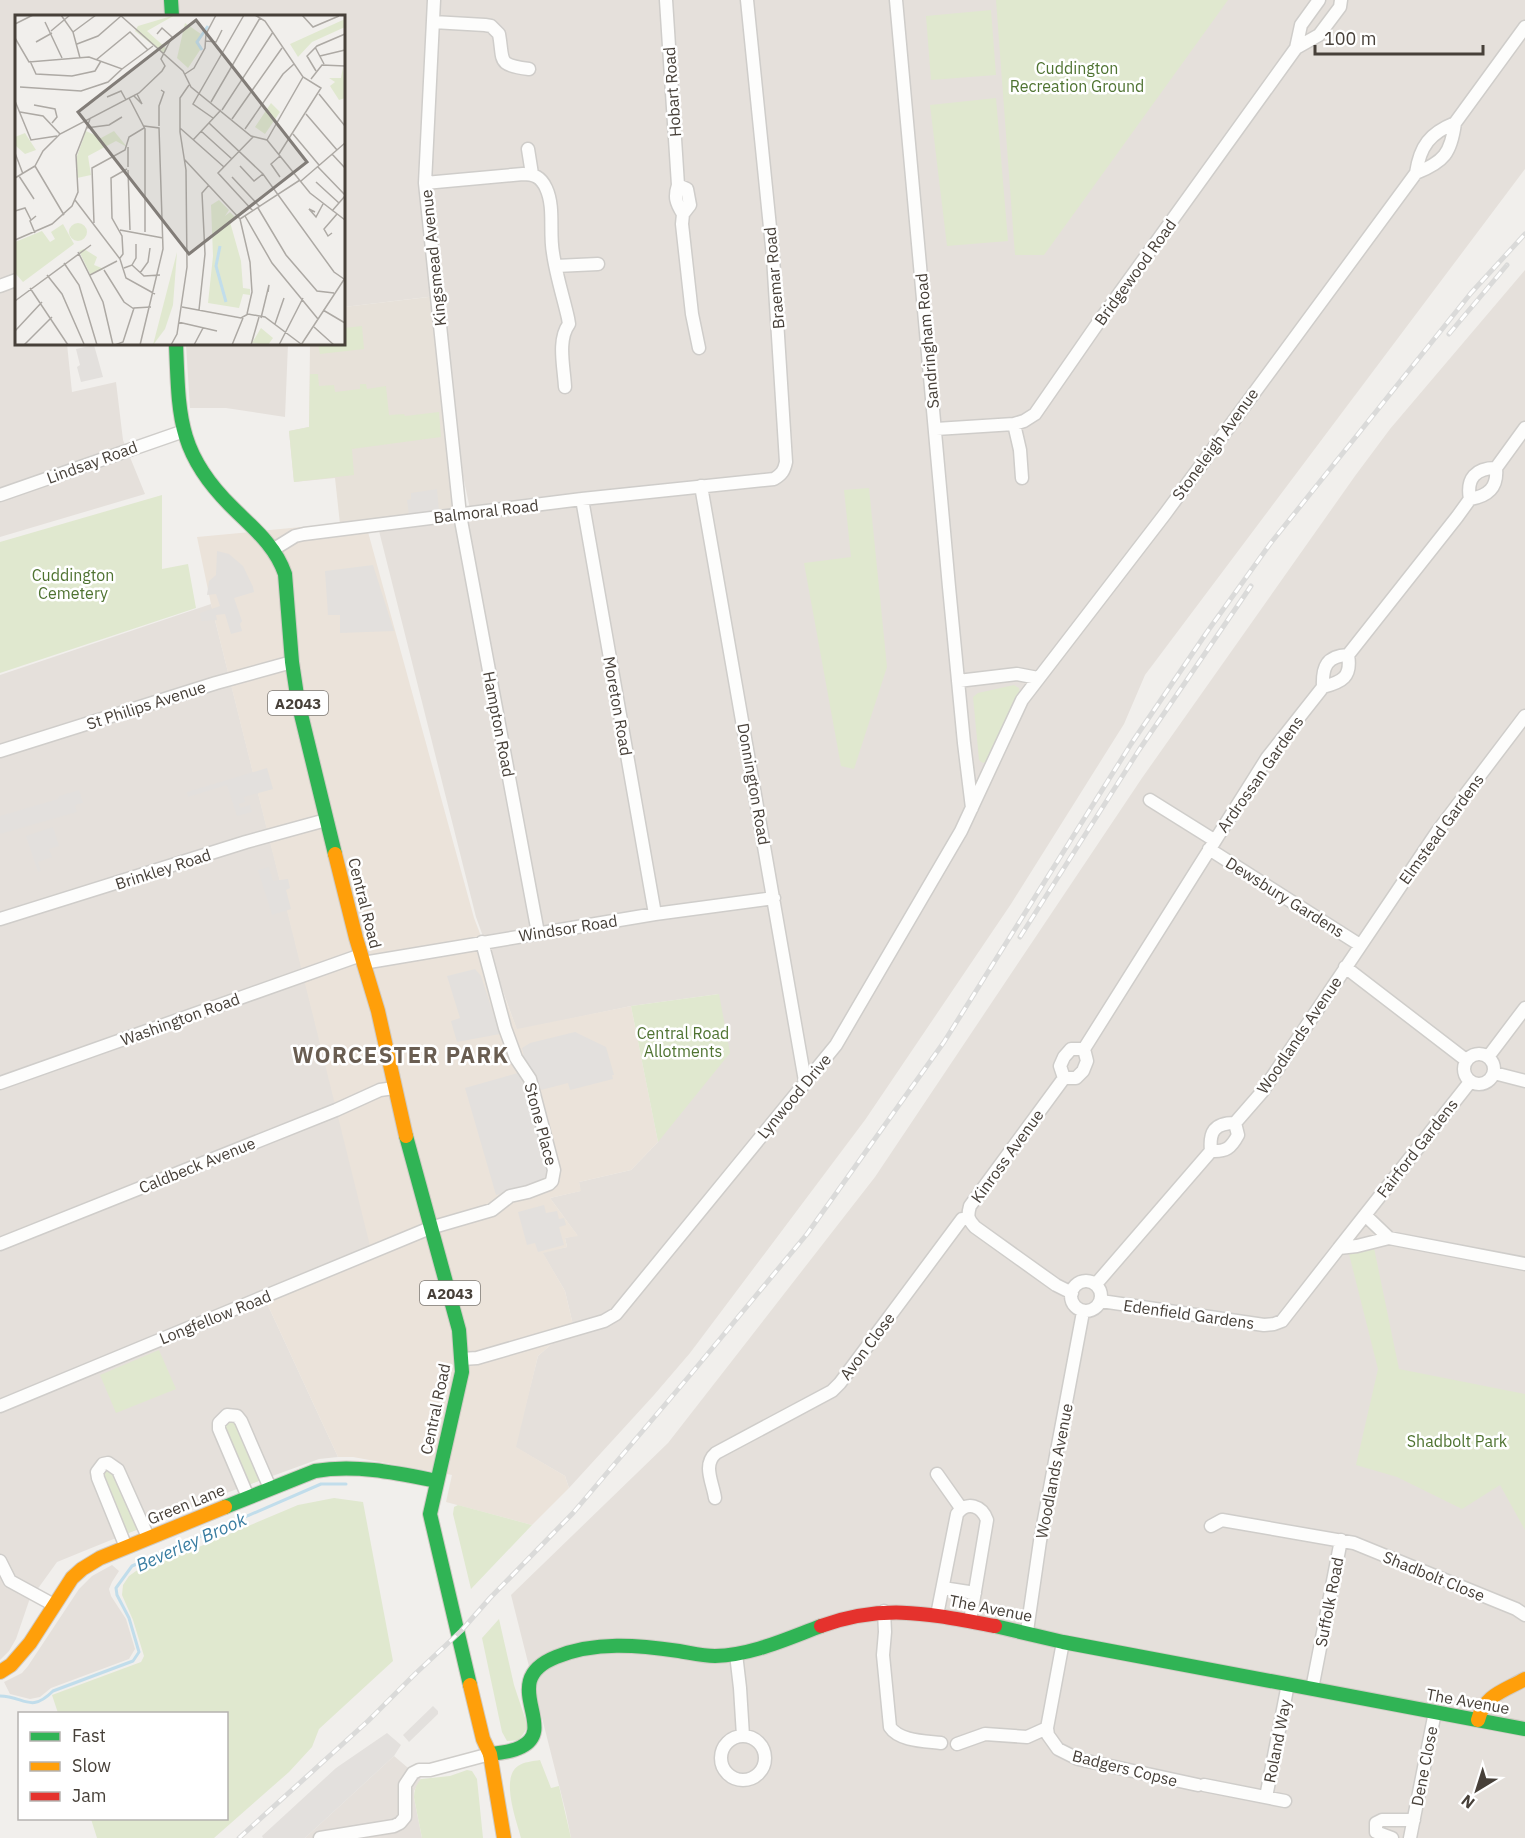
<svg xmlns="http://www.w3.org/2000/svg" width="1525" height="1838" viewBox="0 0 1525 1838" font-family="'IBM Plex Sans',sans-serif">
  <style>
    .residential { fill: #e5e0db }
    .commercial { fill: #ebe3da }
    .education { fill: #e7e1d9 }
    .green { fill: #e0e8cf }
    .parking { fill: #e3e0dd }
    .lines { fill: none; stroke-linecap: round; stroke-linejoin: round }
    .stream { stroke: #c1ddeb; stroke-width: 3 }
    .street-casing { stroke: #cfcdca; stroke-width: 15 }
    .fast-casing { stroke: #d0cbc4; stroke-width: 16 }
    .slow-casing { stroke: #d0cbc4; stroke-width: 16 }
    .jam-casing { stroke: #d0cbc4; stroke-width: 16 }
    .street { stroke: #fdfdfc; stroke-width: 12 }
    .fast { stroke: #30b455; stroke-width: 14 }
    .slow { stroke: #ff9f0a; stroke-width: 14 }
    .jam { stroke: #e5322d; stroke-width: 14 }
    .rail-casing { stroke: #dadad9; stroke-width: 5 }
    .rail { stroke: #fff; stroke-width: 3; stroke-dasharray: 9; stroke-linecap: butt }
    .labels { text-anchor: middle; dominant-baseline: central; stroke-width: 5; stroke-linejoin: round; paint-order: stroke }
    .shield { fill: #fff; stroke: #7e7974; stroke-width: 1.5 }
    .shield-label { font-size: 15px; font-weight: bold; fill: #474039 }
    .park-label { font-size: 16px; fill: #4f7331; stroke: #fff }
    .street-label { font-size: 16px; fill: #474039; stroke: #fff }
    .water-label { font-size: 18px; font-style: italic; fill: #3a7da1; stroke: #fff }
    .district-label { font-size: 22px; font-weight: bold; letter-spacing: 1.5px; fill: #695d51; stroke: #fff }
    .inset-river { fill: none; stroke: #c1ddeb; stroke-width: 3 }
    .inset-road { fill: none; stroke: #ada9a4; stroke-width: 1.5 }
    .view { fill: #827d78; fill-opacity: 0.15; stroke: #827d78; stroke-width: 3 }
    .inset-edge { fill: none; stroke: #474039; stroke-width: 3 }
  </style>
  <rect width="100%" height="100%" fill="#f1efec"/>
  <path class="residential" d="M0 0H169V16H16V344H67L72 392 116 382 123 440 145 494 0 537Z
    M177 0H1525V169L1145 675 1124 724 1011 904 865 1120 690 1353 654 1395 569 1488 565 1476 515 1447 538 1356 573 1325 565 1291 542 1252 567 1247 565 1238 577 1235 550 1198 580 1191 579 1182 631 1170 658 1142 719 994 631 1006 517 1030 476 917 376 519 470 509 448 405 436 296 344 307V16H178Z
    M1525 270V1838H571L566 1813 511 1595 668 1443 875 1177 1142 778 1355 476 1390 429Z
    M186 344H288L285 417 226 408H190Z
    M211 604 373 1254 265 1299 338 1457 319 1459 229 1492 57 1562 29 1601 16 1639 9 1651 0 1660V675Z
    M112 1565 119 1571 112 1582 109 1589 111 1596 126 1619 135 1649 129 1659 51 1688 40 1697 30 1699 10 1694 4 1682 22 1673 28 1666 79 1589 92 1576Z
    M394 1756 421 1779 414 1791V1798L422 1838H305Z"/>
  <path class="commercial" d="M365 521 474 918 517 1029 631 1006 658 1142 631 1170 579 1182 581 1191 550 1198 578 1236 565 1238 567 1247 543 1253 565 1291 573 1325 538 1356 516 1447 565 1476 569 1488 532 1525 446 1502 452 1475 353 1457H338L265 1299 372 1254 211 604 197 537Z"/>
  <path class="education" d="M437 296 457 510 340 524 335 478 294 482 289 431 309 427 310 344H344V307Z"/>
  <path class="green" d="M996 0H1228L1044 255H1015Z
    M991 10 996 75 931 80 926 16Z
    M996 98 1008 241 947 246 930 105Z
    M362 326 364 349 320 354 318 344H344V328Z
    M310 374H318L319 386 334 385 335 392 360 389V384H366L367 389 386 386 389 415 404 414 405 416 439 412 441 437 352 449 354 475 294 482 289 431 309 427Z
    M869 488 887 667 854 769 841 766 804 563 851 557 844 490Z
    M162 495V569L188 564 196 608 0 673V542Z
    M1014 685 1019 688 1020 695 988 761 983 763 979 760 973 697 978 693Z
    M719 994 730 1053 658 1142 631 1006Z
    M1374 1248 1399 1369 1525 1394V1530L1500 1485 1462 1509 1397 1477 1356 1465 1378 1369 1349 1254Z
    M159 1350 176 1389 116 1413 100 1375Z
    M234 1420 261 1480 248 1485 224 1428 226 1421Z
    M106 1468 112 1469 139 1529 126 1534 102 1477 104 1470Z
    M334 1498 363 1502 393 1661 319 1729 312 1747 289 1772 214 1838H97L91 1819 226 1818V1714L58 1713 52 1695 141 1662 144 1656 133 1620 122 1595 123 1585 129 1576 136 1571 168 1557H175L298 1505Z
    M458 1505 532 1525 471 1589 453 1514 454 1507Z
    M499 1619 514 1685 528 1727 519 1740 507 1741 502 1732 482 1638Z
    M540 1760 551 1788 559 1786 571 1838H521C517 1822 500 1778 518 1766 523 1762 534 1761 540 1760Z
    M467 1770 472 1771 477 1779 483 1838H422L414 1798C414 1790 416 1785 421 1779L450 1776Z"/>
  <path class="parking" d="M94 345 103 377 81 382 77 367 80 365 76 349Z
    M437 489 439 511 409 515 407 500 411 499V493Z
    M217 551 229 554 243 566 253 587 254 592 234 598 242 621 240 624 242 631 231 634 225 614 216 615 217 620 201 621 200 613 220 606 216 594 207 595 209 581 216 575Z
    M373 565 394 631 340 633V615H328L325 571Z
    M267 768 273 789 244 797 245 802 239 804 240 808 250 805 252 812 237 816 227 785 188 797 187 792Z
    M79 790 83 803 75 805 77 812 0 834V816L58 799 59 796Z
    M53 827 59 846 49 849 52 857 38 862 41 871 38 872 26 836Z
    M269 867 273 881 288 879 290 888 286 890 291 909 272 915 258 870Z
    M475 969 481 976 500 1034 457 1042 451 1021 460 1018 447 976Z
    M575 1032 606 1047 614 1075H612L613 1079 570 1090 568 1083 541 1090 536 1076 524 1057 522 1048 530 1043Z
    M518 1073 527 1088 550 1175 547 1182 496 1195 465 1088Z
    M544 1205 546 1213 557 1211 559 1219 564 1218 566 1225 559 1227 564 1245 538 1252 535 1243 527 1245 518 1212Z
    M433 1706 438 1711V1714L409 1742 403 1735Z
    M387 1733 401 1745 394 1756 305 1838H263L262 1836 336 1768Z"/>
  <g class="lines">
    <path class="stream" d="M0 1696C24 1696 30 1714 53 1691L133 1661 139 1652 129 1618 117 1595 116 1588 132 1566 321 1484H346"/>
    <defs>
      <path id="street" d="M434 0 425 183 460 515 538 933
        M666 0 678 185C674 197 676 203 683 214
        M896 0 949 587 964 743 972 808
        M433 22 485 25 491 26 499 34C504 61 496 65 529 69
        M1296 48 1319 35 1340 7 1341 0
        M528 149 532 174
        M1416 173C1444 162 1451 153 1455 123L1525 27
        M425 183 523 174C534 174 541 177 546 188 555 207 549 232 553 253 556 275 563 296 568 318L569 324C557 340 564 367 565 387
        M678 185 687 189 690 205 683 214 682 224 692 314 699 348
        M556 266 598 264
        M0 286 16 280
        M1014 424 1020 450 1022 478
        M936 429 1014 424 1024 421 1035 414 1098 323 1296 48 1301 25 1319 0
        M701 486 805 1081
        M0 495 184 431
        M582 499 655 914
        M1470 499C1488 496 1498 488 1496 468L1525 428
        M274 549 295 536 304 534 582 499 774 479C782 474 784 471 786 462L773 257 747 0
        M958 681 1017 674 1038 678
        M1323 687C1322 666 1327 656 1348 655
        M0 751 216 683 292 662
        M1150 800 1214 840
        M1209 849 1360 945
        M0 919 246 842 326 820
        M363 963 655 914 774 898
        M1345 967 1466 1060
        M1464 1069a15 15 0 1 1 30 0a15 15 0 1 1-30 0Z
        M1488 1057 1525 1008
        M1494 1073 1525 1081
        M1064 1078H1076L1083 1071 1087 1061 1084 1049 1267 758 1323 687C1342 682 1352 677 1348 655L1457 517 1470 499C1466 478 1476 468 1496 468
        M1064 1078 970 1206C967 1217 968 1219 975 1227L1056 1285 1072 1293
        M1064 1078 1060 1066 1064 1057 1071 1049H1084
        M0 1083 361 955
        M1211 1151C1226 1152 1231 1148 1238 1135L1235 1123
        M1365 1215 1389 1238
        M0 1244 336 1110 380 1090 394 1088
        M1339 1248 1470 1082
        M1071 1296a15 15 0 1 1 30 0a15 15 0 1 1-30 0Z
        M1096 1284 1211 1151C1209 1132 1214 1123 1235 1123L1262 1092 1437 832 1525 716
        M1101 1301 1264 1325 1274 1324 1282 1321 1339 1248 1357 1246 1389 1238 1525 1264
        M462 1359 477 1358 604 1321 616 1314 836 1045 961 831 1022 700 1165 514 1416 173C1420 146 1430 133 1455 123
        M0 1406 430 1228 492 1210 510 1196 528 1192 549 1184 552 1181 554 1170 530 1079 516 1058 505 1028 482 942
        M937 1474 961 1508
        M248 1497 219 1429V1423L227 1415 237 1416 241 1421 270 1488
        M715 1498C713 1483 702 1465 716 1453L832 1391 840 1383 962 1219H968
        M1211 1526 1222 1520 1354 1543 1516 1609 1525 1615
        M126 1547 98 1478 97 1472 103 1464 108 1463 118 1470 148 1537
        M0 1561 10 1581 54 1605
        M943 1588 975 1593
        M884 1611 885 1632 883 1655 890 1727C899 1741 925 1741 941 1743
        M937 1615 957 1514C967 1500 982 1506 987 1520L970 1621
        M1027 1631 1040 1541 1083 1312
        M1063 1642 1047 1728 1048 1735 1058 1749 1078 1759 1198 1785
        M736 1654 740 1688 743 1736
        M1312 1689 1341 1540
        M721 1758a22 22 0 1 1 44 0a22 22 0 1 1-44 0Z
        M957 1744 985 1734 1027 1737 1047 1728
        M1204 1785 1285 1801
        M1266 1797 1288 1684
        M320 1838 394 1826 400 1823 405 1817V1785L413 1773 419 1770H430L490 1754
        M1392 1838 1376 1832V1823L1382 1820H1414
        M1410 1838 1435 1712"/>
      <path id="fast" d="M171 0 172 16
        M176 344C179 415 177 453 232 507 253 528 275 545 285 574L292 662 298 702 335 854
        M406 1136 459 1330 462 1372 430 1514 470 1685
        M225 1507 315 1471C356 1464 397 1473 437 1481
        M995 1626 1063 1642 1525 1729
        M490 1754C500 1753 512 1752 521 1747 560 1728 496 1681 556 1657 595 1641 638 1645 679 1651 691 1653 703 1656 715 1656 752 1655 786 1639 821 1626"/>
      <path id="slow" d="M335 854 356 938 378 1011 406 1136
        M0 1672 11 1665 30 1643 72 1578 82 1569 100 1558 225 1507
        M470 1685 483 1739 490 1754 504 1838
        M1478 1720C1484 1695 1504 1691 1525 1679"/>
      <path id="jam" d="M821 1626C885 1603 930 1614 995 1626"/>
    </defs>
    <use href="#street" class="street-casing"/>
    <use href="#fast" class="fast-casing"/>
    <use href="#slow" class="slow-casing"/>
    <use href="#jam" class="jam-casing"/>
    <use href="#street" class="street"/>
    <use href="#fast" class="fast"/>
    <use href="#slow" class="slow"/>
    <use href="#jam" class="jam"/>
    <defs>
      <path id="rail" d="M1449 334 1507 265
        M1020 937 1139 750 1251 586
        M239 1838 368 1721 415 1674 461 1631 490 1598 573 1513 691 1374 807 1234 944 1042 1131 744 1207 632 1270 544 1471 293 1525 234"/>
    </defs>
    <use href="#rail" class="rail-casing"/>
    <use href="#rail" class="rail"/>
  </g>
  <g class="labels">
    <g class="shield">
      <rect x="268" y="691" width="60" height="24" rx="4.5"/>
      <rect x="420" y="1281" width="60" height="24" rx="4.5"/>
    </g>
    <g class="shield-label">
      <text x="298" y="703">A2043</text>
      <text x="450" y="1293">A2043</text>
    </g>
    <g class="park-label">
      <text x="1077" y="68">Cuddington<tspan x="1077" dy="18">Recreation Ground</tspan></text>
      <text x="73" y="575">Cuddington<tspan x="73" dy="18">Cemetery</tspan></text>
      <text x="683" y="1033">Central Road<tspan x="683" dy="18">Allotments</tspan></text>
      <text x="1457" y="1441">Shadbolt Park</text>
    </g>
    <g class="street-label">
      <text transform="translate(672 92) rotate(-94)">Hobart Road</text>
      <text transform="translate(433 258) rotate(-96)">Kingsmead Avenue</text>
      <text transform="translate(1135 272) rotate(-54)">Bridgewood Road</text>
      <text transform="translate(774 278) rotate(-95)">Braemar Road</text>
      <text transform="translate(927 341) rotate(-95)">Sandringham Road</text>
      <text transform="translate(1215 444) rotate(-54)">Stoneleigh Avenue</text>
      <text transform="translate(92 462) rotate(-20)">Lindsay Road</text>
      <text transform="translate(486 511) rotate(-7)">Balmoral Road</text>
      <text transform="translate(146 705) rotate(-18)">St Philips Avenue</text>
      <text transform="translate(618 706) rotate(80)">Moreton Road</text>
      <text transform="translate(499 724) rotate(79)">Hampton Road</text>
      <text transform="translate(1260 774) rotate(-55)">Ardrossan Gardens</text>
      <text transform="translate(754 784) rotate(80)">Donnington Road</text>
      <text transform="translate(1441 829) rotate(-54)">Elmstead Gardens</text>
      <text transform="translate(163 869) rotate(-18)">Brinkley Road</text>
      <text transform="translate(1285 897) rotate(32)">Dewsbury Gardens</text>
      <text transform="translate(365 903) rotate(76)">Central Road</text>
      <text transform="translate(568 928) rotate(-9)">Windsor Road</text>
      <text transform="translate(180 1019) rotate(-20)">Washington Road</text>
      <text transform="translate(1299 1035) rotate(-56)">Woodlands Avenue</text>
      <text transform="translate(794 1096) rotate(-50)">Lynwood Drive</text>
      <text transform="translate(541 1124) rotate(75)">Stone Place</text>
      <text transform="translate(1417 1148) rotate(-52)">Fairford Gardens</text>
      <text transform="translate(1007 1156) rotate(-54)">Kinross Avenue</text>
      <text transform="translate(197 1165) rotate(-22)">Caldbeck Avenue</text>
      <text transform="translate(1189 1314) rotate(8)">Edenfield Gardens</text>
      <text transform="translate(215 1317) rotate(-22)">Longfellow Road</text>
      <text transform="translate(867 1346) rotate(-53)">Avon Close</text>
      <text transform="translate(435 1409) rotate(-78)">Central Road</text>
      <text transform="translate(1054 1471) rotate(-79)">Woodlands Avenue</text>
      <text transform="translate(186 1504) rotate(-22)">Green Lane</text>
      <text transform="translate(1434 1576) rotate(22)">Shadbolt Close</text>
      <text transform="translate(1329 1602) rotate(-79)">Suffolk Road</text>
      <text transform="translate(991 1608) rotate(11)">The Avenue</text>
      <text transform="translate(1468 1701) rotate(10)">The Avenue</text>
      <text transform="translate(1277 1741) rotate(-79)">Roland Way</text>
      <text transform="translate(1424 1766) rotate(-79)">Dene Close</text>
      <text transform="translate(1125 1768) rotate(14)">Badgers Copse</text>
    </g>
    <g class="water-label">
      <text transform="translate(191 1542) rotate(-24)">Beverley Brook</text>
    </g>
    <g class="district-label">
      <text x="401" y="1054">WORCESTER PARK</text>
    </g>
  </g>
  <g transform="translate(15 15)">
    <rect width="330" height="330" fill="#f1efec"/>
    <path d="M160 0 132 16 152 34 149 39 120 16 123 11ZM330 4V12L297 27 283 42 275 29ZM170 8 186 19 181 27 187 32 173 53 162 43ZM328 52 330 83 324 85 315 71 320 67 314 63H326ZM256 88 265 97 250 119 240 112ZM71 116 86 123 99 116 112 132 101 126 73 141 76 160 62 163V141ZM10 118 21 135 10 139 1 131 0 122ZM204 185 214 195 210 201 215 197 220 202 215 207 226 246 228 273 235 274V280L228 279 224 293 193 288 198 241 196 190ZM54 217a9 9 0 1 1 18 0a9 9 0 1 1-18 0ZM48 209 59 229 8 267 0 258V227L27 216 35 227 40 224 36 217ZM69 234 82 242 79 250 89 254 75 259 64 236ZM162 237 158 290 150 314 138 330ZM246 313 258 323 253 330 237 328Z" fill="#e0e8cf"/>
    <path class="inset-river" d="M187 35 182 27 193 11M205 231 201 251 211 287"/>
    <path class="inset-road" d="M46 0 58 17 65 43M105 0 168 56 176 72 236 121 252 125 295 178 330 205M240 0 250 6 288 62 306 73 264 139M287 0 298 12 324 1M30 7 47 43M0 9 18 0M36 16 55 0M58 17 81 0M0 23 14 47 74 42 107 54 138 31M191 26 201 27 207 15M21 27 37 18M62 29 83 21 106 1M300 32 309 49M305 41 330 35M81 45 115 17 133 35M15 46 21 59 57 61 80 56 86 46M301 56 292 41 302 31 330 19M170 59 179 53 190 33 191 19 201 0M296 64 307 50 330 51M5 72 66 76 93 67 107 54M304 79 330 111M119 81 127 89 122 79M92 82 106 76 111 85M114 83 130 114V217M0 86 16 125 42 121M196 87 245 3M19 90 40 94 42 102 37 108M207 95 258 17M5 97 28 101 45 119M291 99 322 135M198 103 178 89 229 0M217 104 267 33M194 108 248 159 319 257 329 264M144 111V91L149 77 146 75M71 113 94 110 107 102M165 113 209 152M230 114 268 59 279 49M186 116 217 144M278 119 304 150M238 122 203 158 238 196M178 125 206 95M252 125 288 62M0 138 8 159M317 139 330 153M265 141 256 149 265 162M169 144 225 204M20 151 28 136 45 119 124 78 147 56 150 51 146 44 157 22 147 13 142 19M20 151 49 200M225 151 239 166 248 159M113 152V132M303 152 330 180M113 155 115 215M4 161 19 184M217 162 245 192M0 163 20 151M286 166 330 128M301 167 324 188M60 185 105 244 111 263 140 279M243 193 271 240 302 276 319 278M0 196 10 193 16 205M317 196 330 181M300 197 294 194 301 202 308 189M230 201 257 248 303 304M225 204 235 247 237 277 232 299M225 204 285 165M79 208 77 153 110 135 114 122 129 113M105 215 148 223M20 218 15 206 21 201M317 218 313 221 309 214 322 199M0 225 37 209 57 191 63 177 61 140 75 104M63 237 88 287 98 330M105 243 108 239 107 221 97 203 96 163 112 154M49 248 64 270 82 330M117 250 121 243V229M109 253 117 250 129 261 145 260M89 255 109 287 119 294M125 258 133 247 135 233M32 260 47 279 69 329M75 260 102 246M15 273 53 330M0 286 76 230M167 292 226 303 233 299 250 302 286 329M184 295 190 239 187 178 194 170M308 295 330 308M246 303 254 270 253 277M163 307 202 316M260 309 269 283M299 312 319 330M0 316 27 287M9 330 37 302M100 330 108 327 119 293 136 292M125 330 148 234 144 113 129 111M156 330 162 319 172 252 171 155 165 117V83L174 70M179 330 188 313M217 330 228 303M236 330 244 302M264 330 288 283M286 330 330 263"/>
    <path class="view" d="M181 5 292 147 174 239 63 97Z"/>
    <rect width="330" height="330" class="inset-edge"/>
  </g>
  <rect x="18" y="1712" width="210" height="108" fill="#ffffff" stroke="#b5b3b0" stroke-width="1.5"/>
  <rect x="30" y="1732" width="30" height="9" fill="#30b455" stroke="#b5b3b0" stroke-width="1.5"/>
  <text x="72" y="1742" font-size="18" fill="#474039">Fast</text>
  <rect x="30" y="1762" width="30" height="9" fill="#ff9f0a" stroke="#b5b3b0" stroke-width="1.5"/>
  <text x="72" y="1772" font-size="18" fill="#474039">Slow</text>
  <rect x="30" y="1792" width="30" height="9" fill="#e5322d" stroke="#b5b3b0" stroke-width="1.5"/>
  <text x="72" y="1802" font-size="18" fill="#474039">Jam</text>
  <g transform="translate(1477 1790) rotate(218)" stroke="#ffffff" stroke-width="4.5" paint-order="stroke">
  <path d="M0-4.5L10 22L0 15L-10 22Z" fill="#474039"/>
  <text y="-9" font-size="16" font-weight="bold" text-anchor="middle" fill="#474039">N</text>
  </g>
  <path d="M1315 45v9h168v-9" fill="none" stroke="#474039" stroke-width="3"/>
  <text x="1324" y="45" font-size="18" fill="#474039" stroke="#ffffff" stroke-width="4.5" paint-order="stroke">100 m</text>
</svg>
